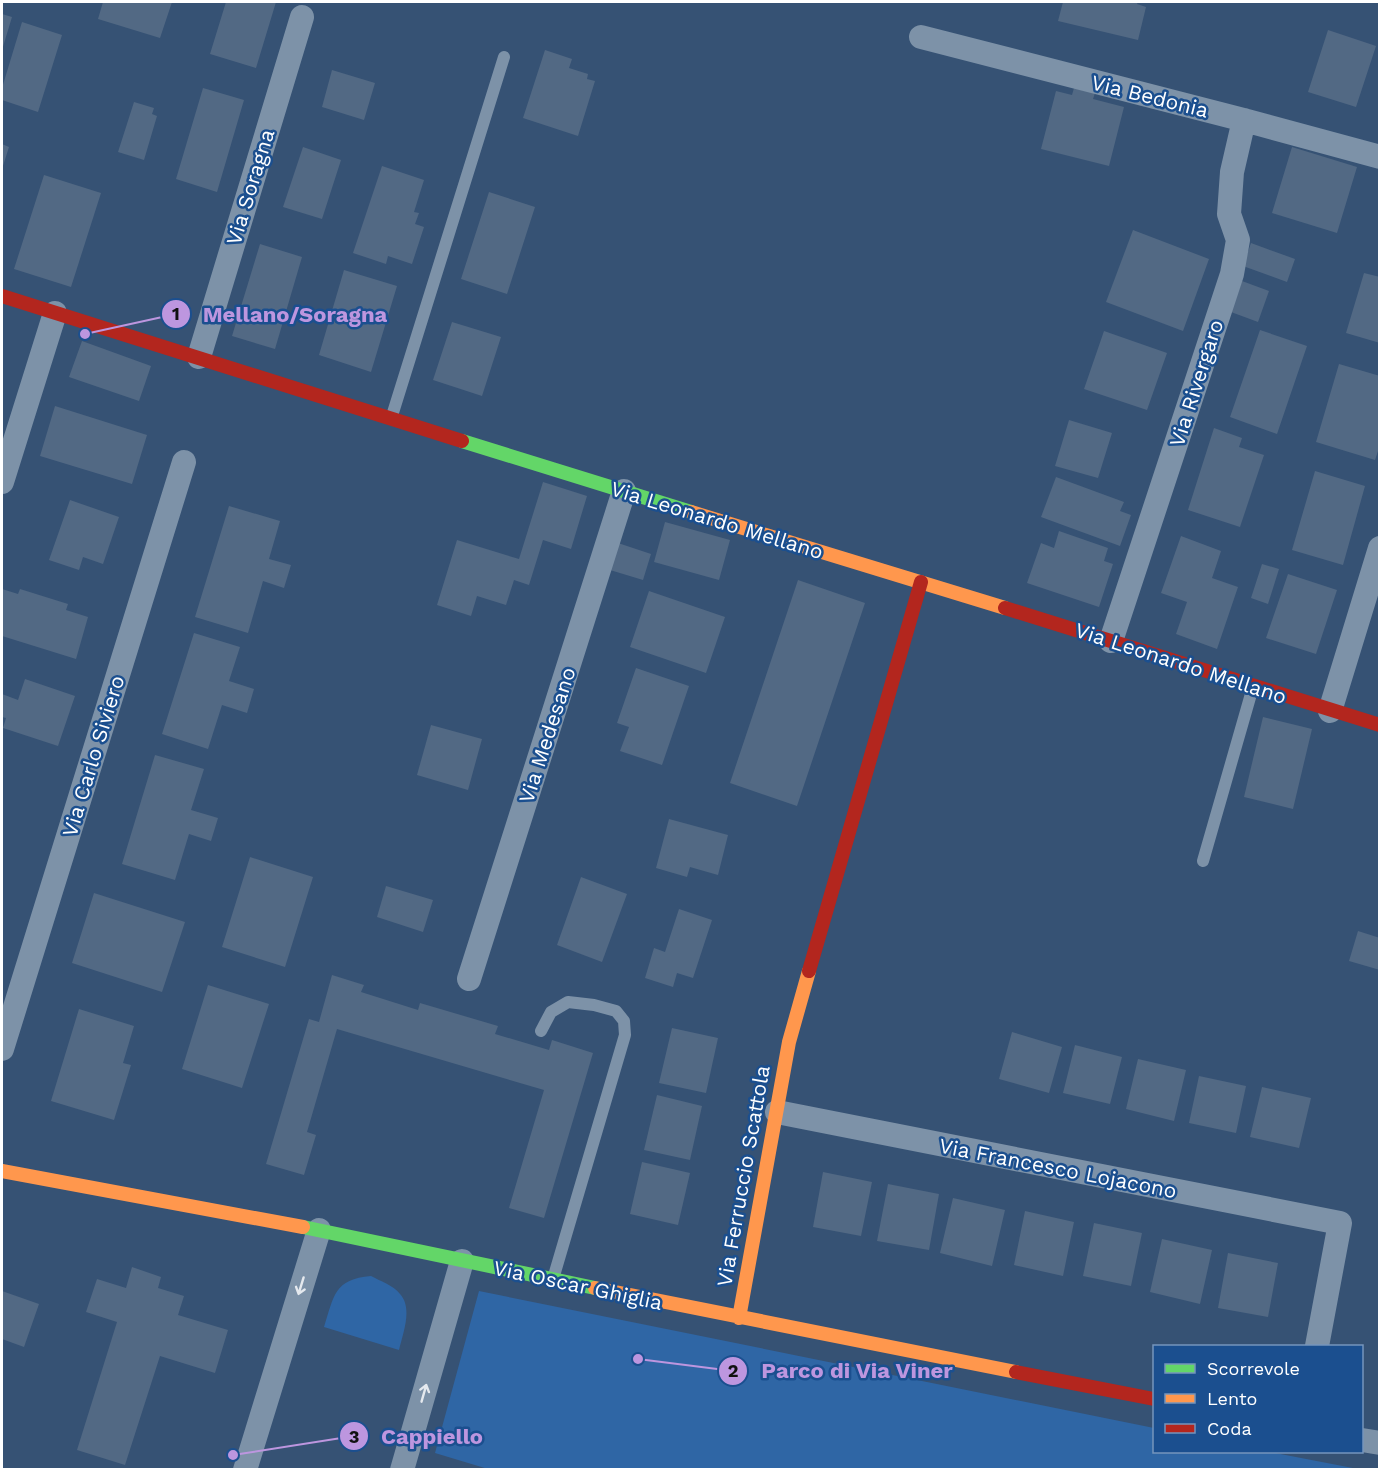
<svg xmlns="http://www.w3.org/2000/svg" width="1381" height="1471" viewBox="0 0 1381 1471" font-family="'Work Sans',sans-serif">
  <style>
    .green { fill: #2f66a5 }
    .building { fill: #526984 }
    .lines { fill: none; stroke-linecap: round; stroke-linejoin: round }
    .lane { stroke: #7d92a8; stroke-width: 12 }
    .street { stroke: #7d92a8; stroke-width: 24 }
    .fast { stroke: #63d668; stroke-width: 14 }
    .slow { stroke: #ff974d; stroke-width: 14 }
    .jam { stroke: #b3261e; stroke-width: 14 }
    .oneway { stroke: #e5e9ee }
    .labels { text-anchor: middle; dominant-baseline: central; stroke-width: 5; stroke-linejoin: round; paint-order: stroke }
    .street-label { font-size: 21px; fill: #fff; stroke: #1b4f8f }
    .leader { fill: none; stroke: #bd96df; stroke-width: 2 }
    .callout-dot { fill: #bd96df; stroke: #1b4f8f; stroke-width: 2 }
    .mark-label { font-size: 18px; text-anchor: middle; font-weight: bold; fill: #111 }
    .callout-label { font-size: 22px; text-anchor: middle; font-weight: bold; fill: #bd96df; stroke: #1b4f8f; stroke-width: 5; stroke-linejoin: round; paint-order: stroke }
  </style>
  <rect width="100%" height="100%" fill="#365274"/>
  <path class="green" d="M371 1276C380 1281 393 1285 400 1294 413 1308 403 1333 399 1350L324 1327C334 1296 334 1279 371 1276Z
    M479 1291 1154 1428V1452H1270L1358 1469H488L435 1453Z"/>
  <path class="building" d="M103 2H172L160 38 98 19Z
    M226 2H276L256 68 210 54Z
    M1063 2H1138L1137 4 1146 7 1138 40 1058 21Z
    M2 14 12 17 2 50Z
    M22 22 62 35 38 112 2 100V88Z
    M1328 30 1376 46 1356 107 1308 92Z
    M545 50 572 59 569 68 588 74 587 79 595 81 578 136 523 118Z
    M332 70 375 83 364 120 322 107Z
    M203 88 244 100 217 192 176 179Z
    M1074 88 1095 93 1093 99 1124 107 1109 166 1041 149 1056 91 1072 95Z
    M134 102 154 108 152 114 157 116 144 160 118 152Z
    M2 144 9 147 2 169Z
    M303 147 341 160 322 219 283 207Z
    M1292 147 1357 167 1337 233 1272 213Z
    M382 166 424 180 414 212 419 213 415 224 424 227 412 264 388 256 386 264 353 253Z
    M44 175 101 193 71 287 14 269Z
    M489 192 535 207 507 294 461 279Z
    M1133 230 1209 259 1183 331 1106 302Z
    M1251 243 1295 259 1287 282 1243 266Z
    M260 244 302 257 275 349 232 336Z
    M344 270 397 286 371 372 319 355Z
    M1364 273 1380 277V343L1346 333Z
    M1242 281 1269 291 1258 322 1231 312Z
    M452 322 501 337 482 396 433 380Z
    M1260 330 1307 346 1277 434 1230 417Z
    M1104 331 1167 353 1147 410 1084 389Z
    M82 341 151 366 139 401 69 377Z
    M1339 364 1380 376V445L1375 460 1316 442Z
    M55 406 147 435 132 484 40 456Z
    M1069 420 1112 433 1098 478 1055 466Z
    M1214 428 1242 438 1239 447 1264 455 1240 527 1188 510Z
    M1315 471 1365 486 1343 565 1292 550Z
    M1056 477 1124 502 1120 511 1131 515 1120 546 1041 517Z
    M543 482 587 496 571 549 543 540 529 585 514 580 506 605 477 596 471 616 437 605 457 540 519 559Z
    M70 500 119 517 103 564 83 557 79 570 49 560Z
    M229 506 280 521 269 559 291 565 284 588 263 581 248 633 195 617Z
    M665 522 730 540 719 580 654 562Z
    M1059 531 1108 548 1104 561 1113 564 1099 607 1027 583 1041 543 1054 548Z
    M1181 536 1221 551 1212 578 1238 587 1217 649 1176 634 1187 602 1161 593Z
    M618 543 651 554 643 580 610 570Z
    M1262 564 1279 569 1268 604 1251 598Z
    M1288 574 1337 590 1316 654 1266 638Z
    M798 580 865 603 797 806 730 783Z
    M2 589 18 594 20 589 68 604 66 610 88 617 76 659 2 636Z
    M649 591 725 617 706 673 630 647Z
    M194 633 240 647 229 681 254 689 247 713 222 705 208 749 162 734Z
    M636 668 689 686 662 765 620 751 629 727 617 723Z
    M25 679 75 696 58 746 3 728 6 718 2 717V694L18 700Z
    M1263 717 1312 729 1293 809 1244 797Z
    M431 725 482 739 468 790 417 775Z
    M155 755 204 769 191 810 218 818 211 841 189 834 175 880 122 864Z
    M669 819 728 835 718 875 690 867 687 877 656 868Z
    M250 857 313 877 285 967 222 947Z
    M581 877 627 894 602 962 557 945Z
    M386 886 433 900 423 932 377 917Z
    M94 893 185 922 162 992 72 963Z
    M679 909 712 920 693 978 677 973 673 987 645 978 654 948 665 952Z
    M1358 931 1380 938V970L1349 961Z
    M332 975 364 985 361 992 418 1010 420 1003 498 1026 495 1034 549 1050 552 1040 593 1053 544 1218 509 1208 544 1090 337 1029 307 1132 316 1135 304 1175 266 1164 309 1019 319 1022Z
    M208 985 269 1004 242 1088 182 1069Z
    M79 1009 134 1026 123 1063 131 1065 114 1120 51 1101Z
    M672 1028 718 1038 706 1093 659 1083Z
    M1012 1032 1062 1047 1049 1093 999 1079Z
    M1075 1045 1122 1057 1110 1104 1063 1093Z
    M1138 1059 1186 1070 1174 1121 1126 1109Z
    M1199 1076 1246 1086 1236 1133 1189 1123Z
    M1262 1087 1311 1098 1299 1148 1250 1137Z
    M657 1095 702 1106 690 1160 644 1150Z
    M642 1162 690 1173 678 1225 630 1214Z
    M823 1172 872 1182 861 1236 813 1227Z
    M888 1184 939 1194 929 1250 877 1241Z
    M953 1198 1005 1210 992 1266 940 1253Z
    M1025 1211 1074 1222 1063 1276 1014 1265Z
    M1094 1223 1142 1233 1131 1286 1083 1276Z
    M1162 1239 1212 1250 1200 1304 1150 1292Z
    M1228 1253 1278 1263 1268 1317 1218 1308Z
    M132 1267 161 1277 158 1288 184 1296 178 1315 228 1330 215 1373 160 1356 125 1465 77 1450 117 1322 86 1312 97 1279 126 1288Z
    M2 1291 39 1304 24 1347 2 1339Z"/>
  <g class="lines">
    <path class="lane" d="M391 419 504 57
      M1203 861 1253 687
      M541 1031 551 1012 568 1002 594 1005 616 1011 624 1021 625 1035 553 1279"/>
    <path class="street" d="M921 37 1244 120 1380 157
      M199 357 302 17
      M2 482 55 313
      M1111 641 1232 274 1238 240 1229 214 1232 172 1244 120
      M1330 711 1380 548
      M469 979 624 491
      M2 1049 184 462
      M777 1112 1340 1223 1317 1346
      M1362 1440 1380 1443
      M245 1470 319 1230
      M402 1470 462 1261"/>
    <path class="fast" d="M462 441 691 512
      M303 1227 595 1288"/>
    <path class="slow" d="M691 512 1005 608
      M2 1171 303 1227
      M595 1288 1016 1372
      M739 1318 789 1042 809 971"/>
    <path class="jam" d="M2 296 462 441
      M1005 608 1380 725
      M809 971 921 582
      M1016 1372 1154 1399"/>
  </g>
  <defs><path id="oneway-shaft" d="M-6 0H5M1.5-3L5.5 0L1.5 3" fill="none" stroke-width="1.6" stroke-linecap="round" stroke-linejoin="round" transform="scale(1.5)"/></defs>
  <g class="oneway">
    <use href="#oneway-shaft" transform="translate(301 1286) rotate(107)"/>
    <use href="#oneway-shaft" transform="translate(424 1393) rotate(-74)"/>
  </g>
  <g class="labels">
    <g class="street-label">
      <text transform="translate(1150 96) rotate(14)">Via Bedonia</text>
      <text transform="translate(250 187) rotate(-73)">Via Soragna</text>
      <text transform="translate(1196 383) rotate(-72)">Via Rivergaro</text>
      <text transform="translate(717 520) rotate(17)">Via Leonardo Mellano</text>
      <text transform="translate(1181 663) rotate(18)">Via Leonardo Mellano</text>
      <text transform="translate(547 735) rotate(-72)">Via Medesano</text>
      <text transform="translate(93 756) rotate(-73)">Via Carlo Siviero</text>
      <text transform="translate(1058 1168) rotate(11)">Via Francesco Lojacono</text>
      <text transform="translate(743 1176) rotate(-80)">Via Ferruccio Scattola</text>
      <text transform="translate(578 1285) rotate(12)">Via Oscar Ghiglia</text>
    </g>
  </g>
  <path class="leader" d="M85 334L176 314M638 1359L733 1371M233 1455L354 1436"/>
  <g class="callout-dot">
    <circle cx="85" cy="334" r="6"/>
    <circle cx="638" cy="1359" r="6"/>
    <circle cx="233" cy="1455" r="6"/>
    <circle cx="176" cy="314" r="15"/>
    <circle cx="733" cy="1371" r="15"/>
    <circle cx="354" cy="1436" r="15"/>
  </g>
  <g class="mark-label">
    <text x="176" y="320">1</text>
    <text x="733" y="1377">2</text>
    <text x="354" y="1443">3</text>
  </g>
  <g class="callout-label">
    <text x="295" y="322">Mellano/Soragna</text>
    <text x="857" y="1378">Parco di Via Viner</text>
    <text x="432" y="1444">Cappiello</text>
  </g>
  <rect width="1381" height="1471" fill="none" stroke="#ffffff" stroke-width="6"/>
  <rect x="1153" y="1345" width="210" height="108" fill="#1b4f8f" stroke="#7695bc" stroke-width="1.5"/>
  <rect x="1165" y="1364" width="30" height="9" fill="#63d668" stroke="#7695bc" stroke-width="1.5"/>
  <text x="1207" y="1375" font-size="18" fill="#ffffff">Scorrevole</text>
  <rect x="1165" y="1394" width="30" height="9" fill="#ff974d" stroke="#7695bc" stroke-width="1.5"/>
  <text x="1207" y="1405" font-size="18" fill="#ffffff">Lento</text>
  <rect x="1165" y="1424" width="30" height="9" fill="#b3261e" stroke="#7695bc" stroke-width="1.5"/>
  <text x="1207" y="1435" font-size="18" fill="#ffffff">Coda</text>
</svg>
